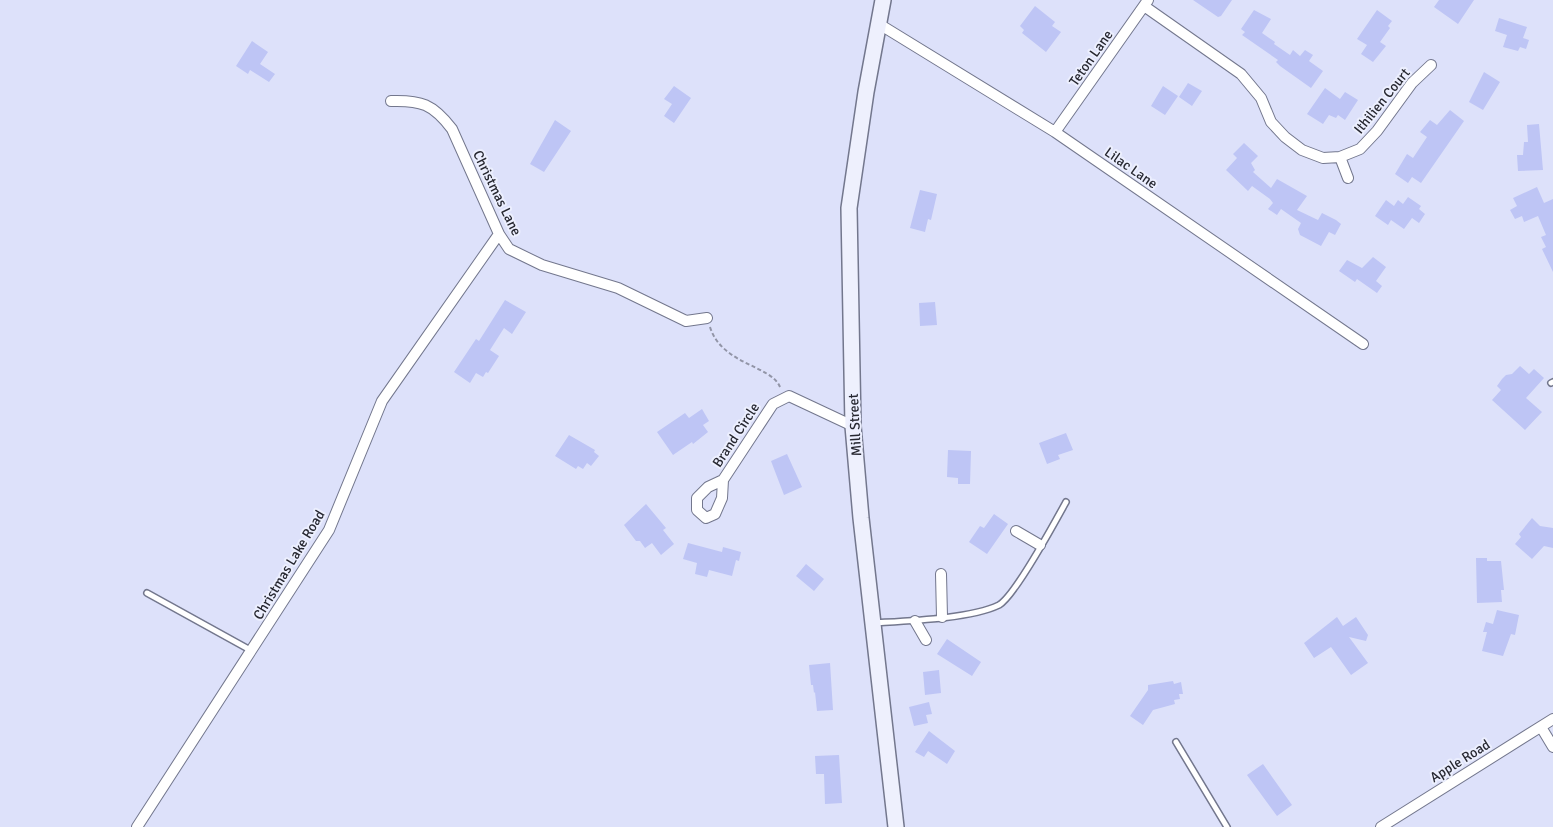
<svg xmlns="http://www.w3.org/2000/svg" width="1553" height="827" viewBox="0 0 1553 827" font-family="Signika,sans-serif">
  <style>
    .building { fill: #bec5f5 }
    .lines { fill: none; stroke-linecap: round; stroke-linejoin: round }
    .lane-casing { stroke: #73778d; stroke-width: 8 }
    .street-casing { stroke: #73778d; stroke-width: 12 }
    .secondary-casing { stroke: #73778d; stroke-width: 18 }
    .path { stroke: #9295a7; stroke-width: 2; stroke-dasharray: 4 2.5; stroke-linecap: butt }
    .lane { stroke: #fff; stroke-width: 5 }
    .street { stroke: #fff; stroke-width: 10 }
    .secondary { stroke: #eef0fd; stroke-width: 15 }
    .labels { text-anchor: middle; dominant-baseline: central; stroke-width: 4; stroke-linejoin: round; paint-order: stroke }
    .street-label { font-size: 14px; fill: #262730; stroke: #eceffe }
  </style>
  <rect width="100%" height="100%" fill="#dde1fa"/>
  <path class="building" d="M1193 0H1232L1221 16 1218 17Z
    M1439 0H1474L1458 24 1434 7Z
    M1035 6 1055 22 1052 26 1061 32 1046 52 1022 33 1024 30 1020 26Z
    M1254 10 1271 19 1262 33 1275 42 1274 44 1290 55 1293 50 1300 56 1305 50 1313 55 1309 61 1323 71 1311 88 1280 66 1276 62 1278 60 1242 35 1245 32 1241 29Z
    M1377 10 1392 21 1388 26 1390 28 1380 42 1386 46 1373 62 1361 54 1367 45 1357 39Z
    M1499 18 1527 27 1523 38 1529 40 1526 49 1520 47 1518 51 1503 47 1507 35 1495 31Z
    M252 41 268 52 260 64 275 74 269 82 250 70 248 74 236 66Z
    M1484 72 1500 82 1483 110 1469 102Z
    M1188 83 1202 91 1192 106 1179 97Z
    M674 86 691 98 674 123 664 116 672 104 664 99Z
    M1163 86 1178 96 1165 115 1151 106Z
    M1325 88 1340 99 1345 92 1358 100 1345 120 1338 115 1336 118 1329 115 1323 124 1307 114Z
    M1450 110 1464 121 1421 183 1412 177 1408 183 1395 174 1407 154 1413 158 1427 137 1420 132 1430 120 1437 125Z
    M555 120 571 131 544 172 530 164Z
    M1539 124 1543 170 1518 171 1517 155H1523L1524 142H1528L1527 125Z
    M1244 143 1258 156 1251 163 1255 170 1253 172 1271 188 1277 179 1307 196 1297 210 1318 220 1322 213 1336 220 1341 224 1335 235 1329 232 1321 246 1300 235 1298 229 1301 223 1281 209 1277 215 1268 209 1273 203 1270 199 1252 186 1248 191 1226 170 1237 158 1233 154Z
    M1537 187 1544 203 1553 199V272L1542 249 1546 247 1541 237 1546 235 1538 216 1524 222 1522 216 1515 219 1510 210 1517 206 1513 198Z
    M920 190 937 194 931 220 928 219 925 232 910 228Z
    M1408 197 1421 206 1419 209 1425 214 1419 223 1412 218 1404 229 1391 220 1388 225 1375 216 1386 200 1394 206 1398 200 1403 204Z
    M1373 257 1386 267 1376 281 1382 286 1377 293 1357 279 1355 282 1339 271 1347 260 1362 268Z
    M505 300 526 312 512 334 504 328 490 350 499 356 488 373 486 372 483 377 476 373 470 383 454 372 476 339 479 341Z
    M935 302 937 325 920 326 919 303Z
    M1520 366 1529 374 1534 369 1544 378 1526 398 1542 412 1525 430 1492 400 1501 390 1497 386 1502 379 1506 375 1512 374Z
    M702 409 709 421 703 425 708 432 693 444 692 442 673 455 657 432 685 413 689 418Z
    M1066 433 1073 450 1058 455 1060 459 1047 464 1039 443Z
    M569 435 595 450 594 452 599 456 591 466 587 463 583 469 578 466 576 469 555 456Z
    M948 450 971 451 970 484H958V478L947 477Z
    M787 454 802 487 784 495 771 461Z
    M646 504 666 528 663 530 674 544 661 555 652 543 645 548 640 541H636L624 525Z
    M994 514 1008 524 987 554 969 542 980 526 984 528Z
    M1532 518 1540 526 1553 528V548L1544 546 1532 559 1515 544 1521 537 1519 534Z
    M688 543 722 552 723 547 741 552 739 561 736 560 732 576 709 570 707 577 695 574 697 563 683 559Z
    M1476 558H1487V561H1501L1504 590H1501L1502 602 1477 603Z
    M806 564 824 579 814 591 796 576Z
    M1497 610 1519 615 1515 635 1511 634 1503 656 1482 651 1487 632H1483L1486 622 1493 624Z
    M1337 617 1343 626 1356 617 1368 635 1366 641 1349 637 1368 663 1351 675 1331 647 1314 658 1304 643Z
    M947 639 981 662 972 676 937 654Z
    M830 663 833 710 817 711 815 692 814 693 813 685H811L809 665Z
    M939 670 941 693 925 695 923 672Z
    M1173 681 1174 684 1181 682 1183 694H1179L1180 699 1174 700 1175 704 1153 710 1143 725 1130 716 1148 690V685Z
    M929 702 932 714 926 715 928 723 914 726 909 707Z
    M929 731 955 751 947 764 928 751 924 757 915 752Z
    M839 755 842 803 825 804 824 774H816L815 756Z
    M1263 764 1292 805 1277 816 1247 775Z"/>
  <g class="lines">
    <defs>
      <path id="lane" d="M1551 383 1553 382
        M147 593 252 651
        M873 623C906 621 970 619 999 605 1015 596 1055 522 1066 502
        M1176 742 1227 827"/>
      <path id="street" d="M1144 6 1241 74 1261 98 1271 122 1285 137 1302 150 1323 158 1340 157 1360 149 1377 131 1412 83 1431 65
        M879 24 1055 132 1363 344
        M391 101C421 100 433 104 452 129L499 234 509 249 542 265 618 288 686 321 707 318
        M1055 132 1148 0
        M1340 157 1348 178
        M723 480 708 487 697 498V510L706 518 715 514 722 498 723 480 773 404 789 396 853 426
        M1016 531 1040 545
        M941 574 942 617
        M915 621 926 640
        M1541 727 1553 747
        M137 827 329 530 382 401 499 234
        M1381 827 1553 719"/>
      <path id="secondary" d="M883 0 866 92 849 208 853 426 861 518 896 827"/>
    </defs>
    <use href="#lane" class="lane-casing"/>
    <use href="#street" class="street-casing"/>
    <use href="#secondary" class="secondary-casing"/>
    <path class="path" d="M710 327C722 365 771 365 780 387"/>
    <use href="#lane" class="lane"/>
    <use href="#street" class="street"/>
    <use href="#secondary" class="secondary"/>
  </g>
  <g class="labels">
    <g class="street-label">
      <text transform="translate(1091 58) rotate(-55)">Teton Lane</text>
      <text transform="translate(1382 101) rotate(-51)">Ithilien Court</text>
      <text transform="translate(1131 168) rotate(35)">Lilac Lane</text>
      <text transform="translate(497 193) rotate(64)">Christmas Lane</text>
      <text transform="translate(855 425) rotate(-93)">Mill Street</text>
      <text transform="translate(736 435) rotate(-57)">Brand Circle</text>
      <text transform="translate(289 565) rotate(-59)">Christmas Lake Road</text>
      <text transform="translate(1460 761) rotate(-32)">Apple Road</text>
    </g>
  </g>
</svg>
